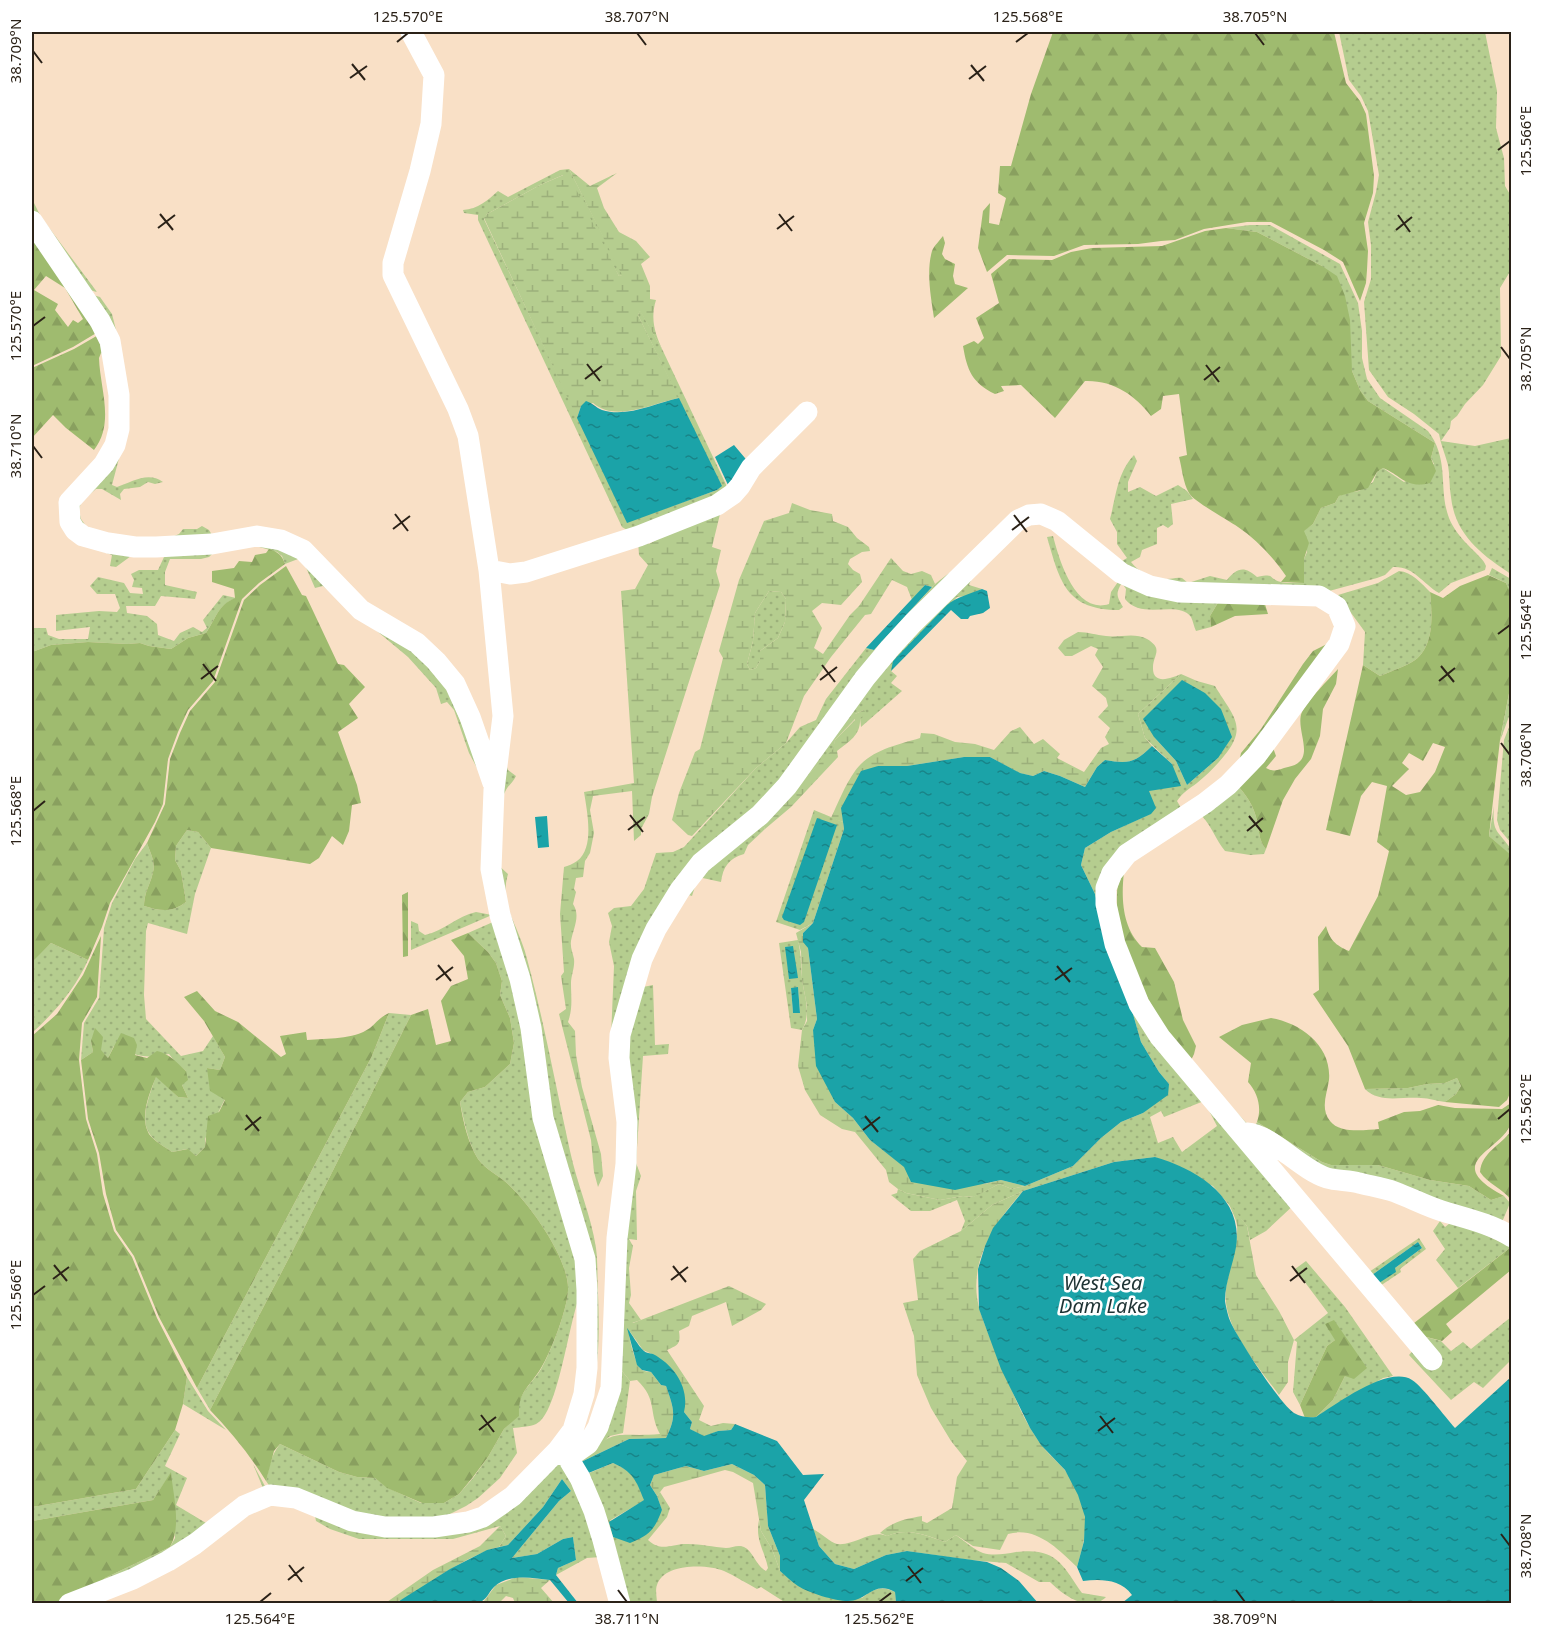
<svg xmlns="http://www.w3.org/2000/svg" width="1543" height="1635" viewBox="0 0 1543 1635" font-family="'Noto Sans',sans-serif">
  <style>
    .grass { fill: url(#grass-dots); fill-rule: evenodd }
    .forest { fill: url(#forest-firs); fill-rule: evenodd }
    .wetland { fill: url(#wetland-marsh); fill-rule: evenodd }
    .water { fill: url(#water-ripples) }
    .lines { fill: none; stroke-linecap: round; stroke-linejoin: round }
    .minor { stroke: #fff; stroke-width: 21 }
    .ticks { fill: none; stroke: #2b2218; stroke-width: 2 }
    .labels { text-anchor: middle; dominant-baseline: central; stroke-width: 5; stroke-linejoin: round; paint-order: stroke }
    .water-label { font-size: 20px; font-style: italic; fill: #1e3334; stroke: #fff }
    .neatline { fill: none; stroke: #2b2218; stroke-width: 2 }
    .ticks-label { font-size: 15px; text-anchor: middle; fill: #2b2218 }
  </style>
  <defs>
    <pattern id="grass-dots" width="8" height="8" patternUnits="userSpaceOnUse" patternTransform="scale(1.5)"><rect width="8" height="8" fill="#b5cd8f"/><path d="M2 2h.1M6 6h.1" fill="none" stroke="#9cb07b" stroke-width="1.8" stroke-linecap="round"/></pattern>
    <pattern id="forest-firs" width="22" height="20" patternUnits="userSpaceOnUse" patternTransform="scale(1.5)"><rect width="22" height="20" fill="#9fbb6f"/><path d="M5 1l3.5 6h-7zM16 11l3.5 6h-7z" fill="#89a05f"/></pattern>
    <pattern id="wetland-marsh" width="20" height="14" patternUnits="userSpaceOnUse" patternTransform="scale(1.5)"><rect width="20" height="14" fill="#b5cd8f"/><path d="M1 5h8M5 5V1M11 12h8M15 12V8" fill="none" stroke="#9cb07b"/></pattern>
    <pattern id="water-ripples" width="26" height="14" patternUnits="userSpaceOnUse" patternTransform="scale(1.5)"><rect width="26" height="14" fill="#1ba3a8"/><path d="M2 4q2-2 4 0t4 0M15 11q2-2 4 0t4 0" fill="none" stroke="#188488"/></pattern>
  </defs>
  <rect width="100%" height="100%" fill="#f9e0c6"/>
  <path class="grass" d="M1339 32H1485L1497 91 1496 128 1504 158 1505 186 1511 196V270L1500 288 1501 356 1483 385 1465 404 1457 416 1451 421 1450 428 1441 441 1475 446 1511 438V574C1482 555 1455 535 1451 497 1449 487 1450 476 1448 465 1445 454 1441 445 1439 434L1414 414 1388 397 1369 370 1364 302 1371 279V245L1368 222 1376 192 1379 175 1368 111 1361 96 1349 80Z
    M569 169 623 275 619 276 563 175 540 185 487 214 484 219 627 522 717 490 721 486 638 315 640 310 663 351 730 493 627 530 622 527 478 220V215L464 213 463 210C478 209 488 200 498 191L508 197 560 170Z
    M32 199 41 217 97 292 83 288 32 216Z
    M1250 225H1270L1340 264 1358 303 1362 331V358L1367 379 1380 398 1428 431C1450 460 1438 489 1449 518 1453 528 1460 537 1468 545 1474 552 1483 558 1486 566L1485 570 1451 583 1439 593C1422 583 1414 566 1393 567L1385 575 1377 578 1318 594 1157 584 1122 561 1127 558 1117 544V532L1110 519C1116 497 1117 473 1134 455L1137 461 1128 482V492L1140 487 1156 496 1178 485 1187 491 1193 499 1171 504 1173 524 1168 528 1163 525 1157 528V544L1142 550 1140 557 1131 562C1138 572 1154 579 1167 579 1172 579 1176 577 1182 578L1188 583 1210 576 1227 580C1237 567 1245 566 1257 577 1277 573 1266 578 1281 582 1288 584 1297 582 1303 583L1304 559 1307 552 1303 531 1313 524 1321 508 1335 503 1339 496 1346 493 1359 491 1373 482 1377 472 1383 468 1404 482 1434 464 1431 458 1435 443 1368 401 1360 390 1352 371 1322 266 1257 232 1226 228Z
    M86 293 100 297 112 314 122 354 127 428 112 485 117 487C132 482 148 471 163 482L155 484 148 482 140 487 124 489 120 494 121 500 102 489H96L81 502 79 511 81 519 86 526 94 531 130 537H172L179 534 183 529H197L202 526 209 530 212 535 144 544 84 533 75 500 122 432Z
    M102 333C114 354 120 410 115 434 114 442 110 449 106 455 94 474 75 487 63 505 63 518 67 529 78 536 105 554 178 550 210 547 226 545 244 539 260 540 273 540 296 544 298 559L285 564 282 556 277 552 252 545 215 551 209 557 201 559H170L165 572V585L197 592 195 599 161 596 155 606H126L127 613 147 616 157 624 158 635 174 641 180 633 193 627 202 632 207 628 203 620 223 595 236 598C218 605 216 618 206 633L188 638 171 649 149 646 140 643 127 644 88 642 51 645 32 652V628H46L48 635 59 639H88L90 627 56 631V615L99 611 117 612 120 608 115 594H97L90 586 98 577 124 583 130 593 143 594 142 588 132 587 134 580 131 574 139 570H158L164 557 131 556 116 567 110 566 112 555 83 544 72 534 62 522 61 505C73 486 91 473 103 455 108 449 112 442 113 434 118 412 112 354 100 334Z
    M1053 536C1059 559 1075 615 1109 604L1111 592 1120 579 1222 596 1210 616 1211 627 1196 631C1194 627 1193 621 1191 617 1178 599 1142 621 1125 599L1126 589 1122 583C1115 593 1117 597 1123 607L1119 610C1066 610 1060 582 1047 537Z
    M301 556 440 672 490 792 469 753 454 710 447 702 441 704 436 688 408 657 323 586 315 588Z
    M1492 568 1511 579V597L1506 583 1489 575Z
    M1399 571C1412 572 1421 583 1430 592 1432 613 1435 645 1415 660 1405 667 1391 671 1380 676L1363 665 1365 632 1338 595 1378 583Z
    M949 573 802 762 700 861 611 1037 614 966 609 942 612 926 608 913 614 908 631 906 644 889 656 853 673 852 684 847 756 768 786 743 800 727 816 720 826 699 866 648 874 650 935 584Z
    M973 575 969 585 982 589 966 596 957 597 891 671 897 676 891 683 902 691 861 727 860 718 864 710 855 714V719L835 740 834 749 762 822 765 829 748 845 744 854C729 858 723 867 721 882L698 877 692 896 682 893 870 676Z
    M497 576 509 712 506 764 508 770 516 776C513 783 508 785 505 792 497 805 498 847 497 864L508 874C500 902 513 917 522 943 526 953 528 963 531 974 546 1032 557 1092 570 1151 577 1184 591 1215 596 1248 598 1263 597 1278 598 1293 600 1348 600 1404 566 1450L565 1447 575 1431 588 1394 590 1369V1290L588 1258 546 1117 534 1028 524 978 503 915 494 869 497 790 503 751 505 713 494 579Z
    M769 591 781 592 786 599 785 622 778 638 760 651V661L756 668 750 670 747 664 753 641 755 613Z
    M1181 674 1197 681 1215 686C1232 715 1249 726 1224 756 1216 766 1207 775 1197 783 1189 789 1183 792 1177 801L1184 813 1105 879 1136 1005 1297 1202 1266 1231 1250 1240 1247 1226 1213 1186 1155 1157 1114 1162 1023 1191 992 1205 961 1231 965 1221 957 1200 930 1211H911L891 1195 897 1193 898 1189 906 1193 940 1200 963 1196 973 1197 999 1184 1012 1189 1025 1186 1073 1166 1101 1138 1121 1122 1143 1113 1169 1084 1159 1072 1141 1042 1133 1014 1111 959 1095 894 1081 865 1085 848 1111 832 1150 814 1149 791 1172 764 1145 738 1138 714ZM1154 737 1218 758 1187 785 1176 761ZM1204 1101 1217 1126 1182 1152 1173 1137 1158 1143 1150 1117 1161 1111 1164 1117Z
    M1511 683V711L1500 741Z
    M1511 722 1512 843H1511L1500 830 1497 820 1504 740Z
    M1235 783C1246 794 1254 806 1257 821 1260 833 1258 839 1266 849L1264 854 1250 855 1225 851C1216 840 1212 827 1202 816Z
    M1494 806C1492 833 1497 829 1511 849V856L1489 836Z
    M814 810 843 822 844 829 813 923 800 930 776 922Z
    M187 830 198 832 211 848 195 894 187 934 148 923 146 931 144 995 146 1019 181 1056 203 1051 213 1036 225 1057 220 1070 207 1068 225 1099 205 1139V1147L196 1156 187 1149 172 1152C165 1147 154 1141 149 1133 139 1117 151 1092 156 1076L178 1097 188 1098 182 1085 186 1071 176 1063 169 1054C143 1059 138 1056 114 1046L108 1058 91 1041 93 1052 81 1060 84 1023 99 998 104 928 112 903 135 859 147 843C150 852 156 863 153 872 150 886 145 889 144 906 160 911 172 913 186 902L181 871 175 860 176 846Z
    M476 912 492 915 411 950V921L418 924 419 931 425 935C444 931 457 916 476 912Z
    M493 922 500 924 503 929C513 962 522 996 529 1030 534 1059 535 1090 541 1120 545 1140 550 1161 556 1181 565 1207 577 1232 581 1259 589 1298 588 1393 570 1429 561 1444 547 1458 535 1471 513 1495 486 1517 452 1523 421 1528 380 1529 349 1517 324 1507 300 1492 273 1491L266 1481C269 1468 271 1455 280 1444L339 1472 357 1477 375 1478 388 1488 421 1503H444L459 1494 473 1478 488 1457 504 1429 518 1416C518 1391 529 1388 541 1369 551 1352 567 1310 568 1291 570 1260 531 1206 509 1185 500 1176 486 1170 478 1159 468 1143 464 1121 460 1102L468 1092 485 1087 510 1064 514 1043 510 1018 500 995 502 981 496 963 488 952 468 933ZM582 1290C583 1323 585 1359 579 1392 577 1403 573 1416 568 1427 555 1454 507 1500 479 1512 465 1519 450 1521 434 1522L466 1506 478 1498 500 1478 517 1453 513 1428C520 1427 530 1427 536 1424 559 1414 569 1316 582 1290Z
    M798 940C801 953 801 965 802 978 804 997 812 1012 802 1030L791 1028 779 943ZM791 988H798L800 1013H793Z
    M51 943 88 960C75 989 55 1012 32 1033V958L34 959Z
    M653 985 655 1045 669 1044 668 1054 643 1056 636 1163 641 1176 636 1191 637 1240 629 1239 633 1246 629 1268 631 1295 629 1303 641 1320 632 1323 622 1371 630 1381 623 1433 610 1436 581 1462 587 1474 613 1463C634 1472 636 1479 645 1500L609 1521 662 1511 657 1496 660 1492 670 1508 667 1517 648 1540C662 1553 672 1543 688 1544 701 1544 713 1547 726 1548 732 1548 738 1544 744 1547 753 1551 756 1566 766 1571L768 1568C764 1549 755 1540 759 1520L761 1531 772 1549 780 1571 789 1578 862 1598C873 1589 881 1585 895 1592L896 1603H786L761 1587 757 1589C746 1583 735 1576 724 1571 707 1564 664 1563 657 1585 655 1590 657 1598 657 1603H625L577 1458 604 1424 621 1057 643 987Z
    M389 1013 411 1015 291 1254 210 1410 197 1388 372 1056Z
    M1192 1064 1253 1130 1257 1122 1322 1162 1331 1165H1378L1430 1180 1469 1186 1491 1200 1504 1196 1510 1203 1500 1227 1335 1176 1243 1130Z
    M1457 1078 1461 1086 1456 1094 1445 1102C1437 1101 1429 1098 1421 1098 1402 1096 1380 1104 1365 1089L1408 1088 1427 1084 1445 1083Z
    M1454 1220 1511 1247 1458 1288 1436 1260 1445 1249 1433 1231 1440 1221 1445 1227Z
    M1419 1238 1426 1249 1400 1269 1401 1272 1377 1288 1369 1272ZM1418 1242 1422 1248 1395 1268 1372 1275Z
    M1306 1261 1345 1307 1393 1376 1383 1378 1316 1417 1333 1400 1345 1376 1335 1340 1327 1346 1300 1405 1293 1392 1297 1342 1294 1340 1328 1313 1295 1269Z
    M1511 1317V1360L1483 1388 1474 1382 1451 1400 1409 1355 1416 1347 1415 1334 1441 1341 1451 1351 1463 1342 1471 1349Z
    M187 1377 208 1411 226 1430 183 1404Z
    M175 1430 180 1434 165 1466 187 1478 176 1505 211 1526 242 1503 262 1493 263 1488 253 1464 266 1488 264 1494C234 1509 212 1532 184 1549 145 1572 103 1587 62 1603H56L91 1590 105 1578 170 1547 175 1538 171 1473 153 1500 32 1521V1507L136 1489Z
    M556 1456C582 1462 608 1577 617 1603H615L601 1557 587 1558 556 1575 558 1568 576 1560 573 1537 563 1539 537 1554 512 1558 559 1501 571 1491 562 1479 543 1507 508 1545 499 1547 506 1536 500 1526 453 1539H359L330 1529 316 1521 314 1511C301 1506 285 1498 270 1502 244 1508 223 1532 202 1548 180 1566 105 1603 78 1604 118 1588 157 1573 193 1549 219 1533 238 1508 269 1499 289 1493 323 1512 342 1520 377 1536 450 1536 485 1519 514 1505 535 1479 556 1456Z
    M813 1529C821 1533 830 1542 837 1544 855 1546 871 1529 887 1536 907 1527 925 1535 945 1542L956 1535C963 1540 976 1551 983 1553 993 1556 1005 1554 1016 1552 1056 1547 1062 1564 1082 1593L1106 1597C1089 1614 1063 1595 1050 1582H1039L1006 1563 970 1560 907 1551 886 1555 854 1569 835 1564 819 1546Z"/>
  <path class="forest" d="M1053 32H1334L1346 83 1360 101 1366 114 1374 176 1373 193 1364 223 1368 251 1367 270 1366 283 1360 301 1343 262 1324 250 1271 222H1247L1204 229 1175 240 1161 241 1138 244 1084 245 1054 256 1007 255 987 272 978 248 983 211 990 203 989 223 999 225 1006 198 998 193 1000 166H1011L1031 94Z
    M1226 228 1257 232 1322 266 1337 276 1345 296 1350 320 1352 371 1360 390 1368 401 1435 443 1431 458 1436 471 1430 483C1406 489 1402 476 1383 468L1377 472 1368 488 1339 496 1335 503 1321 508 1313 524 1304 531 1309 543 1304 559V583L1281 582 1286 576C1272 556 1257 540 1238 527 1228 520 1193 501 1189 493 1183 483 1182 468 1179 457L1187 455 1179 394 1163 396 1161 409 1151 416C1135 395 1113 380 1085 381L1055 418 1021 385 1001 386 1004 391 995 394C972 383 967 370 963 346L974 341 978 344 984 338 976 318 999 303 991 274 1009 259 1052 260 1071 252 1092 248 1162 246 1205 231Z
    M32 232 98 332 73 347 32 366ZM46 276 65 288 83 319 78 323 73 320 68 327 55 310 58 304 34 290Z
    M943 236 945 243 942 254 945 259 955 264 953 276 955 284 968 288 934 318C931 298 926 272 932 251 934 246 940 240 943 236Z
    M100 334 106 349 101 353 99 358C100 389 115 423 94 450L66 428 53 415 32 438V368L74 349Z
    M269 549C278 552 282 555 285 564L259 583 242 599 213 681 188 710 178 732 168 759 163 804 155 822 110 903 102 927 88 960 51 943 34 960 32 958V652L51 645 88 642 127 644 140 643 149 646 171 649 188 638 206 633C216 618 218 605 235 598L234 589 212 582V571L234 568 239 561 252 562 255 555 266 553Z
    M286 566 302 595 306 596 338 664 344 665 365 687 349 704 358 718 338 732 357 785 361 803 352 805 349 831 343 845 332 836 319 858 310 864 211 848 198 832 187 830 176 846 175 860 181 871 186 902C172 913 160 911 144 906 145 889 150 886 153 872 156 863 150 852 147 843L165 804 170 759 180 733 190 711 215 682 244 600 260 585Z
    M1488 575 1506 583 1512 597 1511 683 1500 740 1489 836 1512 856 1511 1091 1507 1100 1499 1107 1445 1102 1456 1094 1461 1086 1457 1078 1445 1083 1427 1084 1408 1088 1365 1089 1348 1046 1313 994 1319 990 1318 937 1326 926C1330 940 1335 945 1349 951L1378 896 1389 851 1377 842 1387 786 1372 782 1361 796 1350 836 1326 830 1363 665 1380 676C1391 671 1405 667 1415 660 1435 645 1432 613 1430 592L1443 598 1460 586ZM1433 743 1445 747 1435 772 1420 792 1406 795 1392 786 1409 769 1402 763 1409 753 1423 761Z
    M1222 596 1264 601 1268 614 1235 616 1211 627 1210 616Z
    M1337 639 1237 772 1241 753 1261 729 1303 664 1313 651Z
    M1338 669 1336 684 1323 709 1320 736 1311 759 1295 779 1283 800 1266 849C1258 839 1260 833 1257 821 1254 806 1246 794 1235 783L1271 742 1276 756 1266 768C1275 773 1279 769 1288 767 1319 761 1294 730 1302 712 1308 700 1328 680 1338 669Z
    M1124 872C1121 898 1122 928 1142 947L1155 948 1174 982 1183 1020 1196 1046 1194 1054 1191 1060C1181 1048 1170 1036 1162 1023 1142 992 1114 932 1117 894 1117 885 1120 879 1124 872Z
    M408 892V956L403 957 402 895Z
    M468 933 488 952 496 963 502 981 500 995 510 1018 514 1043 510 1064 485 1087 468 1092 460 1102C463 1121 468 1143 478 1159 486 1170 500 1176 509 1185 531 1206 570 1260 568 1291 567 1310 551 1352 541 1368 529 1388 518 1391 519 1416L504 1429 488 1457 473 1477 459 1494 444 1503H422L387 1488 375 1478 357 1477 339 1472 280 1444 274 1451 266 1481C250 1455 231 1432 210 1410L291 1254 411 1015 428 1009 436 1045 451 1041 441 1001 451 986 468 979 464 956 451 940Z
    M101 936 97 997 82 1023 79 1060 86 1119 97 1154 103 1194 114 1231 132 1257 157 1318 187 1377 183 1404 175 1430 136 1489 32 1507V1036L57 1014 83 975Z
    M197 991 215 1011 238 1022 281 1057 286 1054 280 1036 306 1032 307 1040C327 1038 353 1040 370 1028 377 1022 380 1017 389 1013L372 1056 197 1388 159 1317 134 1256 116 1230 106 1194 99 1153 88 1119 81 1060 93 1052 91 1041 95 1028 103 1037 101 1050 108 1058 121 1033 134 1038 137 1045 135 1055 147 1058 157 1051C170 1054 176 1062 186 1071L188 1080 182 1085 188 1098 178 1097 156 1077C150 1092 139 1117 149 1134 154 1141 165 1147 172 1152L188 1149 196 1156 205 1147 208 1116 219 1112 225 1100 210 1091 207 1068 220 1070 225 1057 204 1021 184 997Z
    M1271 1018C1301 1023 1332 1046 1329 1080 1327 1094 1320 1108 1330 1121 1340 1134 1365 1130 1379 1129L1378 1122 1404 1112 1420 1111 1438 1105 1455 1108 1502 1109 1511 1103C1511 1108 1513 1116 1511 1122 1504 1151 1438 1161 1504 1196L1491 1200 1469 1186 1430 1180 1378 1165H1331L1322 1162 1257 1122C1262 1108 1258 1093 1248 1082L1251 1063 1219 1037 1242 1025Z
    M1511 1131V1200C1502 1188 1488 1184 1480 1172 1482 1152 1500 1146 1511 1131Z
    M1511 1247V1270L1446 1324 1452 1332 1442 1341 1415 1334 1409 1327Z
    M1334 1320 1367 1368 1354 1379 1345 1376 1333 1400 1316 1417 1305 1418 1300 1405 1327 1346 1335 1340 1325 1324Z
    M171 1472C173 1495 182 1526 170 1547L105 1578 91 1590 56 1603 32 1604V1521L153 1500Z"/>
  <path class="wetland" d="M569 169 590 186 617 173 597 188 604 208 619 232 636 241 650 257 641 264 650 286V299L656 300C650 319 655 334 663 351L640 311 638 315 679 398C653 403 616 423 593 403L581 406 577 418 484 218 487 214 540 185 568 173 619 276 622 275Z
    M792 503 810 510 832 514 833 521 848 527 857 538 869 547 870 551 862 552 850 559 848 564 853 570 860 574 862 582 841 605 822 603 812 611 822 628 814 648 823 654 850 615 859 606 891 558 903 571 911 574 922 571 931 575 935 584 932 587 925 585 912 600 907 587 892 580 871 614 865 615 831 657 804 696 786 743 756 768 692 836 688 835 672 820 679 793 695 752 700 749 723 658 719 651 739 580 764 521 789 513ZM769 591 781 592 786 599 785 622 778 638 760 651V661L756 668 750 670 747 664 753 641 755 613Z
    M721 510 712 547 721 550 716 571 720 585 652 797 649 814 641 829V835L634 841 632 791 593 796 590 810 594 833 590 853 585 861 583 877 576 878 574 889 576 892 573 904C581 916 573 929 571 941 570 948 573 953 574 959 575 967 571 976 571 983 571 997 573 1008 568 1022L575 1031 576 1055 582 1087 601 1154 603 1176 598 1187 594 1172 591 1140 559 1014 566 1009 561 976 564 972 560 914 564 867C568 866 573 864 577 861 595 848 587 811 584 792L634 783 621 591 635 589 648 565 639 555 638 539 643 538 649 544 677 528Z
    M1078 632C1088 632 1096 635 1106 636 1119 638 1134 632 1147 639 1164 649 1153 655 1153 667 1152 686 1172 678 1181 674L1138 714 1145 738 1152 746C1135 763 1128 764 1105 760L1097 767 1085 787 1060 776 1044 771 1033 776 1019 773 990 757H964L907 766H878L852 790 842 808 843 822 831 818C838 803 845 785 855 771 870 750 897 745 920 738L921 733 934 734 955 742 975 744 994 750 1011 731 1020 727 1034 744 1043 739 1060 754 1057 758 1084 772 1101 748 1109 744 1105 737 1110 728 1098 717 1108 706 1106 698 1092 686 1103 667 1095 655 1098 649 1091 646 1072 656H1065L1058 648 1064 640Z
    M864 710 866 714 860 718C861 735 850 741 837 751L838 757 791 807 765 829 762 823 804 773H810L833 749 835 740 855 720V714Z
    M813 923 803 933 808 948 817 1019 813 1030 835 1102 853 1118 870 1140 905 1167 984 1184 1001 1180 1025 1186 1012 1189 999 1184 974 1197 963 1196 940 1200 906 1193 898 1189 889 1182 886 1170 855 1132 842 1129 820 1115 805 1090 798 1066 802 1030 807 1021V1006L802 980 801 952 796 933Z
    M1023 1191C994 1224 966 1264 980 1311 986 1330 995 1348 1002 1366 1013 1393 1023 1421 1041 1444 1047 1453 1056 1460 1063 1468 1073 1479 1084 1502 1085 1518 1087 1534 1081 1552 1077 1567 1058 1549 1036 1526 1008 1534L1000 1550 973 1546 956 1535 945 1542C926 1535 907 1527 887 1536L880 1533C893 1521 906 1519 922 1516V1521L927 1523 952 1508 957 1477 967 1461 951 1441 931 1408 917 1375 914 1336 903 1303 918 1300 913 1259 920 1251 961 1231 992 1205Z
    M1229 1203 1247 1226 1256 1275 1279 1311 1294 1340 1288 1362V1382L1279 1395C1260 1369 1230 1335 1226 1303 1223 1276 1239 1252 1237 1225 1236 1218 1231 1210 1229 1203Z
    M729 1286 766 1304 761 1310 732 1326 726 1302 692 1316 689 1326 679 1331C681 1344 678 1345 667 1350L704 1406 699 1420 711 1426 723 1423 735 1424 731 1430 718 1431 704 1437 690 1429 692 1422 684 1412 675 1373 654 1355 643 1350 628 1329C629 1337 635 1365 642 1370 643 1371 649 1372 651 1372L661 1385 666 1386C674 1409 677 1416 666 1438L629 1439 581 1462C614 1425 616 1438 660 1434 648 1412 658 1400 637 1380L630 1381 622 1371 621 1321 626 1318 633 1323Z
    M732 1464 754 1475 765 1485 768 1526 780 1556V1571L772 1549 761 1531 753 1483 733 1472 725 1470 664 1487 657 1496 650 1485 654 1475 686 1466 704 1471Z
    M500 1526 506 1536 499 1547C482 1551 465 1561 449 1570 429 1582 407 1603 384 1604L433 1570 480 1546Z
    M517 1577 550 1580 541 1588 554 1603H515L513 1598 506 1596 499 1603 478 1604 484 1601 496 1585Z"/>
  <path class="water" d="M679 398 722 486 717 490 627 523 577 418 581 406 586 401C593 403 596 408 602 410 627 418 655 403 679 398Z
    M734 445 750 464 728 485 715 457Z
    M925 585 932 587 874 650 866 648Z
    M982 589 987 591 990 608 983 613 970 616 968 619H961L951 610 891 671 893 661 947 605C957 597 969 594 982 589Z
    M1182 680 1205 693 1221 709 1232 737 1218 758 1187 785 1176 761 1154 737 1143 719Z
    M1152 746 1172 764 1181 786 1149 791 1156 808 1151 814 1111 832 1085 848 1081 865 1095 894 1111 959 1133 1014 1141 1042 1159 1072 1169 1084 1168 1095 1143 1113 1121 1122 1101 1138 1073 1166 1025 1186 1001 1180 955 1190 911 1182 904 1167 870 1140 853 1118 835 1102 816 1066 813 1030 817 1019 808 948 803 942V933L813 923 844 829 841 808 861 771 878 766H907L964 757H990L1020 773 1033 776 1044 771 1060 776 1085 787 1097 767 1105 760C1128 764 1135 763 1152 746Z
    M547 816 549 847 538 848 535 817Z
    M817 818 837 825 804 922 800 925 784 920 782 917Z
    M793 946 798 978 789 979 785 947Z
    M798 987 800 1013H793L791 988Z
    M1155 1157C1196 1169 1244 1197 1236 1247 1233 1265 1225 1282 1225 1301 1226 1307 1228 1317 1231 1323 1239 1340 1280 1404 1294 1413 1301 1417 1308 1418 1316 1417 1337 1404 1388 1365 1412 1380 1423 1387 1445 1417 1455 1428L1511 1377V1603H1122L1132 1595C1120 1579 1101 1579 1083 1581L1077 1567 1084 1541 1085 1517 1078 1495 1065 1470 1041 1445 1030 1428 1001 1369 979 1309 978 1269 985 1246 993 1228 1023 1191 1114 1162Z
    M1418 1242 1422 1248 1395 1268 1396 1272 1379 1283 1372 1275Z
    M627 1328C632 1334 638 1346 644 1351 646 1353 650 1353 653 1354 674 1365 690 1388 684 1412L692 1422 690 1429 704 1436 718 1431 731 1430 735 1424 777 1441 803 1475 824 1474 804 1500 819 1546 835 1564 854 1569 886 1555 907 1551 987 1562 1001 1568 1019 1581 1038 1603H896L895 1592C873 1580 868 1601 848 1601 835 1601 809 1593 798 1586 792 1582 786 1576 780 1571V1556L768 1526 765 1485 754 1475 732 1464 704 1471 686 1466 654 1475 650 1485 657 1496 662 1510C654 1531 649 1535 630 1543L613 1537 609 1522 644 1500C636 1480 633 1472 613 1463L586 1474 581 1462 629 1439 666 1438C677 1416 674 1409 666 1386L661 1385 651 1372 642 1370 637 1365Z
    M562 1479 571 1491 559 1501 512 1558 537 1554 563 1539 573 1537 576 1560 558 1568 556 1575 578 1603H569L550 1580C533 1578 508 1573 494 1587 488 1593 487 1600 478 1603H396L450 1569 487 1550 508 1545 543 1507Z"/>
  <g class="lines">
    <path class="minor" d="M32 221 100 321 110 341 119 395V429L115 445 104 464 69 502 70 522 75 530 83 536 108 543 135 547H156L212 544 257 536 281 540 303 550 361 610 417 643 436 661 455 684 470 717 493 783
      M489 570 510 574 526 572 639 536 717 505 733 494 740 486 751 468 807 412
      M1247 1133C1272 1135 1301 1170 1327 1178 1337 1181 1349 1180 1359 1183 1371 1186 1384 1188 1395 1192 1411 1198 1426 1206 1442 1211 1465 1218 1492 1224 1512 1237
      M558 1451 568 1458 580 1478 594 1511 603 1540 620 1604
      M568 1458 588 1444 598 1427 611 1388 617 1238 626 1164 627 1122 619 1058 620 1035 642 959 656 929 680 890 701 863 760 815 787 786 865 678 890 648 913 623 1018 520 1029 515 1041 514 1057 521 1121 573 1150 586 1179 592 1319 596 1337 607 1345 626 1339 644 1256 756 1228 785 1205 803 1127 854 1112 873 1106 888V904L1115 944 1139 1004 1160 1037 1432 1360
      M69 1604 133 1579 168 1561 195 1544 244 1506 270 1495 296 1498 352 1521 385 1527H434L468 1522 483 1517 513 1496 558 1450 573 1430 584 1394 587 1368V1290L585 1259 543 1118 531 1028 520 979 500 915 491 869 494 790 503 716 489 570 468 436 458 409 393 275V263L420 171 431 124 434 75 411 32"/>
  </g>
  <path class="ticks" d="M637 33 646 45M1255 33 1264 45M397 42 408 33M1016 42 1028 33M33 51 42 63M352 64 365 80M971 65 984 81M350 78 367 66M969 79 986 66M1498 150 1510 141M160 214 173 230M779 214 792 231M1398 215 1410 232M158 228 175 215M777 229 794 216M1396 230 1412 217M33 326 45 317M1501 347 1510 359M587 364 600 381M1206 365 1219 382M585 379 602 366M1204 380 1220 367M33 446 42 458M395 514 408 531M1014 515 1027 532M393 529 410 516M1012 530 1029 517M1498 634 1510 625M203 664 216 681M822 665 835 682M1441 666 1454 682M201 679 218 666M820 680 837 667M1439 681 1455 668M1501 743 1510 755M33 811 45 801M630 815 643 832M1249 816 1262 832M628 830 645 817M1247 831 1263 818M438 965 451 981M1057 966 1070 982M436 980 453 967M1055 980 1072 968M246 1115 259 1131M865 1116 878 1132M1498 1119 1510 1109M245 1130 261 1117M863 1130 880 1117M54 1265 67 1281M673 1266 686 1282M1292 1266 1305 1283M53 1279 69 1267M671 1280 688 1267M1290 1281 1307 1268M33 1295 45 1286M481 1415 494 1432M1100 1416 1113 1433M479 1430 496 1417M1098 1431 1115 1418M1501 1534 1510 1546M289 1565 302 1582M908 1566 921 1583M288 1580 304 1567M906 1581 923 1568M618 1590 627 1602M1236 1590 1245 1602M260 1602 271 1593M879 1602 891 1593"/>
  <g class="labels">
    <g class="water-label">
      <text x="1103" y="1282">West Sea<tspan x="1103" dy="23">Dam Lake</tspan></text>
    </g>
  </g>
  <rect width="1543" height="1635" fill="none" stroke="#ffffff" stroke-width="66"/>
  <rect x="33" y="33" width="1477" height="1569" class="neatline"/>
  <g class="ticks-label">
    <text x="408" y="22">125.570°E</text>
    <text x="637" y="22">38.707°N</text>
    <text x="1028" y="22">125.568°E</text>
    <text x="1255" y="22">38.705°N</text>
    <text transform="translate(16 51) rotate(-90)" y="5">38.709°N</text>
    <text transform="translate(1526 141) rotate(-90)" y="5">125.566°E</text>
    <text transform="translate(16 326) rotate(-90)" y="5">125.570°E</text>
    <text transform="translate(1526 359) rotate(-90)" y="5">38.705°N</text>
    <text transform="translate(16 446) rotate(-90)" y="5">38.710°N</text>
    <text transform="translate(1526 625) rotate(-90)" y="5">125.564°E</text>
    <text transform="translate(1526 755) rotate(-90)" y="5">38.706°N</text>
    <text transform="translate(16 811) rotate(-90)" y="5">125.568°E</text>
    <text transform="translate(1526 1109) rotate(-90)" y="5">125.562°E</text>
    <text transform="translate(16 1295) rotate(-90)" y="5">125.566°E</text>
    <text transform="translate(1526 1546) rotate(-90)" y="5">38.708°N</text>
    <text x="260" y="1624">125.564°E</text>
    <text x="627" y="1624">38.711°N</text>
    <text x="879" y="1624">125.562°E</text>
    <text x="1245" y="1624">38.709°N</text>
  </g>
</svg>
